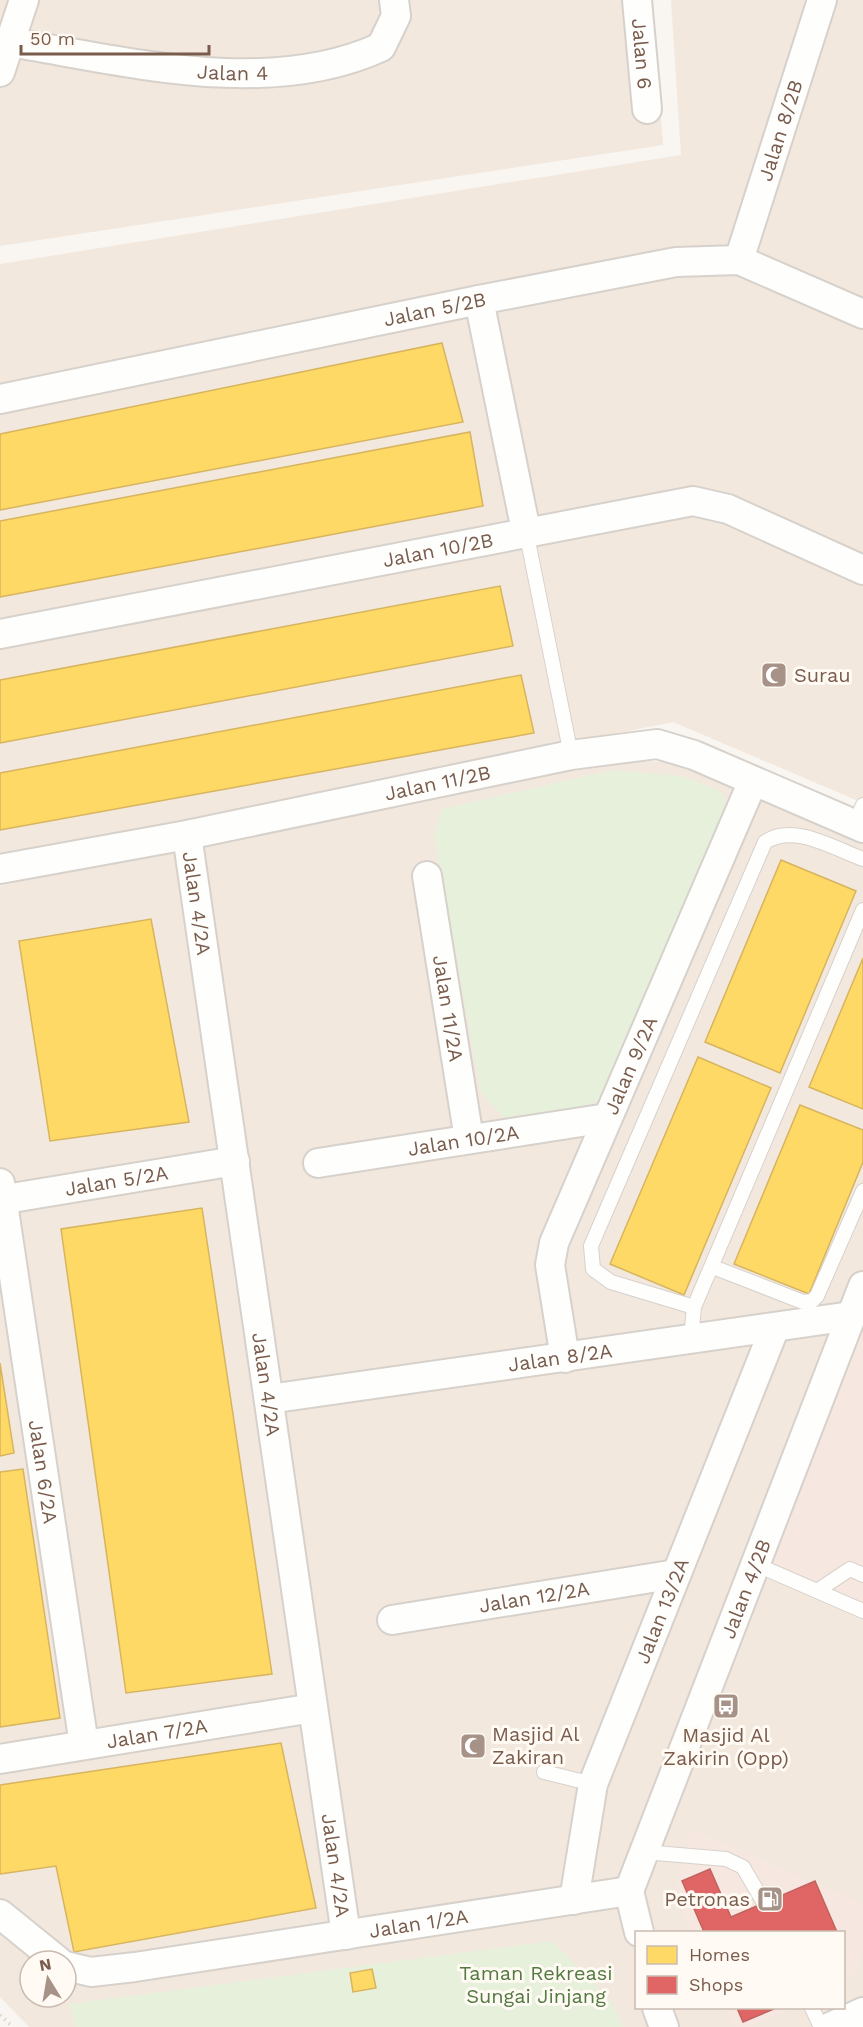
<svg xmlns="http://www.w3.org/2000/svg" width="863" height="2027" viewBox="0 0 863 2027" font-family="'Work Sans',sans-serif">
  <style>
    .residential { fill: #f2e8de; fill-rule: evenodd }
    .commercial { fill: #f6e8e1 }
    .green { fill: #e7f0db }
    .homes { fill: #ffd966; stroke: #d7b45e; stroke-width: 1.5 }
    .shops { fill: #e06666; stroke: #c1635e; stroke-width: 1.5 }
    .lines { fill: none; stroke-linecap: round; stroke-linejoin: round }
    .service-casing { stroke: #d7d1cb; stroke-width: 16 }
    .minor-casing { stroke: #d7d1cb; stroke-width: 32 }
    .path { stroke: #dcd5d0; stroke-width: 4; stroke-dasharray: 1.5 4.5; stroke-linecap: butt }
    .service { stroke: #fefefd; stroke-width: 14 }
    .minor { stroke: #fefefd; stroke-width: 28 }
    .labels { text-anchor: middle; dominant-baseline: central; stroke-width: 6; stroke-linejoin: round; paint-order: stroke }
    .street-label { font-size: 20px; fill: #7a5c4d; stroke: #fffaf3 }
    .poi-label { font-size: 20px; fill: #7a5c4d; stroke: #fffaf3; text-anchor: start }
    .park-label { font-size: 20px; fill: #537a41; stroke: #fffaf3 }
  </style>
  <rect width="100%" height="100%" fill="#f9f5f0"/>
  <path class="residential" d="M0 0H652L663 145 0 246Z
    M671 0H863V803L673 722 0 857V264L681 155Z
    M613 757 688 765 863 834V2027H29L0 1997V886ZM636 1932H844V2008H636ZM30 1961H66V1997H30Z"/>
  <path class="commercial" d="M863 1309V1603L767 1562Z
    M691 1829 863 1904V1951L854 1977 844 1982V1932H692L675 1895Z
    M726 2008H790L750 2027H735Z"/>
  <path class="green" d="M613 770 682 776 722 792 728 807 598 1101 579 1109 505 1118 481 1093 434 835 442 809Z
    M552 1941 611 2001 623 2027H75L69 2004Z"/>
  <path class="homes" d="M442 343 463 422 0 510V434Z
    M470 432 483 506 0 597V521Z
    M500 586 513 646 0 743V680Z
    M521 675 534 733 0 830V773Z
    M781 860 856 891 780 1073 705 1042Z
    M151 919 189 1122 50 1141 19 941Z
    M863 958V1109L809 1087Z
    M698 1057 771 1088 684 1295 610 1264Z
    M800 1105 863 1130V1162L809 1294 734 1264Z
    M202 1208 272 1674 126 1693 61 1229Z
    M0 1363 14 1453 0 1456Z
    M23 1469 60 1718 0 1727V1472Z
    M281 1743 316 1908 74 1952 56 1866 0 1874V1785Z
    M372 1969 376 1988 353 1992 350 1973Z"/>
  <path class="shops" d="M710 1869 731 1917 815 1881 837 1932H704L682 1881Z
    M737 2008H776L743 2022Z"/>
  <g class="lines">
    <defs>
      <path id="service" d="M526 531 571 755
        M854 825 863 805
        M713 1267 803 1302 812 1301 817 1296 863 1191
        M694 1307 611 1282 593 1269 591 1246 765 842C794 823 833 848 863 859
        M691 1339 694 1307 863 910
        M755 1564 863 1611
        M817 1591 850 1569 863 1575
        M544 1772 593 1784
        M644 1852 726 1859 743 1867 764 1903
        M812 2008 821 2027"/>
      <g id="minor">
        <path id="s1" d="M637 0 647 109"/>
        <path id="s2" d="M9 42C126 61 268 99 381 47L396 16 394 0"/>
        <path d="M0 72 24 0"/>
        <path id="s3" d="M739 260 822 0"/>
        <path d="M479 300 526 531"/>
        <path id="s4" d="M0 399 479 300 676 262 739 260 863 314"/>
        <path id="s5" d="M0 634 693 501 728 509 863 570"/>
        <path id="s6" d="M187 835 346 1935"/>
        <path id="s7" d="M0 869 187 835 571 755 657 744 694 755 863 828"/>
        <path id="s8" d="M427 876 469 1139"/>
        <path id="s9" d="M318 1163 607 1118"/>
        <path id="s10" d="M0 1183 84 1745"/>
        <path id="s11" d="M0 1200 235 1161"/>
        <path id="s12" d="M565 1358 550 1265 554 1243 753 781"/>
        <path id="s13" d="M269 1399 851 1316"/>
        <path id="s14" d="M392 1620 676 1574"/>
        <path id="s15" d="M0 1759 313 1708"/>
        <path id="s16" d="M629 1891 863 1286"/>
        <path d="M629 1891 639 1932"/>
        <path id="s17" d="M574 1900 593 1784 775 1327"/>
        <path d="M0 1914 58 1961"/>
        <path id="s18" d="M66 1966 91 1972 135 1967 629 1891"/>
        <path d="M657 2008 664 2027"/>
        <path d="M830 2027 863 2012"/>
      </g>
    </defs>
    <use href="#service" class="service-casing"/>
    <use href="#minor" class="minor-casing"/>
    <path class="path" d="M0 2015 13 2027"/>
    <use href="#service" class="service"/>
    <use href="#minor" class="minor"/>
  </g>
  <defs>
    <symbol id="mosque-square" viewBox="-11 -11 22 22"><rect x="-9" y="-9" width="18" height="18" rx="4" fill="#a69286" stroke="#fffaf3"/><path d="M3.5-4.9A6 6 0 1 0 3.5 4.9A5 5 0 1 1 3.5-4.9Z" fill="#fff"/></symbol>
    <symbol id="bus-square" viewBox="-11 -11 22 22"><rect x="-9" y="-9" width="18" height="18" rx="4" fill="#a69286" stroke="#fffaf3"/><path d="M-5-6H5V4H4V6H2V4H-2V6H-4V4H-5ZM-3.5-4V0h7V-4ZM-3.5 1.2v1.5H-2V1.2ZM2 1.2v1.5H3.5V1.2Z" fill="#fff"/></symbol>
    <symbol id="fuel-square" viewBox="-11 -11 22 22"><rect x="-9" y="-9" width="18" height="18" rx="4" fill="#a69286" stroke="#fffaf3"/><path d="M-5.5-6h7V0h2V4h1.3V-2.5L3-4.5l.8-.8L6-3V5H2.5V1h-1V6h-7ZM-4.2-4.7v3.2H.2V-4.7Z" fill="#fff"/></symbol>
  </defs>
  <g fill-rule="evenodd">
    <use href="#mosque-square" x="759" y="660" width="30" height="30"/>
    <use href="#bus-square" x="711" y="1691" width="30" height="30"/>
    <use href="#mosque-square" x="458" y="1731" width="30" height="30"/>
    <use href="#fuel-square" x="755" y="1884" width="30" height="30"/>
  </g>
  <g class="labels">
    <g class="street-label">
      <text stroke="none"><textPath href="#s1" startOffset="54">Jalan 6</textPath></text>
      <text stroke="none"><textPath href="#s2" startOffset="226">Jalan 4</textPath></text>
      <text stroke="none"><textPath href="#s3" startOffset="136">Jalan 8/2B</textPath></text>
      <text stroke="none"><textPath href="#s4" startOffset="444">Jalan 5/2B</textPath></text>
      <text stroke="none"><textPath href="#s5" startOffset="446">Jalan 10/2B</textPath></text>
      <text stroke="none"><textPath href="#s7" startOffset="446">Jalan 11/2B</textPath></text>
      <text stroke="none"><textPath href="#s6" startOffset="69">Jalan 4/2A</textPath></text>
      <text stroke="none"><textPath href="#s8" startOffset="134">Jalan 11/2A</textPath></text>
      <text stroke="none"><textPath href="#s12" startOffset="310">Jalan 9/2A</textPath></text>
      <text stroke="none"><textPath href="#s9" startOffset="147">Jalan 10/2A</textPath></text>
      <text stroke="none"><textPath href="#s11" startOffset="118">Jalan 5/2A</textPath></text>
      <text stroke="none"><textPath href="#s13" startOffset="294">Jalan 8/2A</textPath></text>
      <text stroke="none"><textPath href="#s6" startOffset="555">Jalan 4/2A</textPath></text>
      <text stroke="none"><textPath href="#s10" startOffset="292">Jalan 6/2A</textPath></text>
      <text stroke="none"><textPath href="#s16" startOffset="324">Jalan 4/2B</textPath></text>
      <text stroke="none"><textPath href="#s14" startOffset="144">Jalan 12/2A</textPath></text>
      <text stroke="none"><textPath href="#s17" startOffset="304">Jalan 13/2A</textPath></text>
      <text stroke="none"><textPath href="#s15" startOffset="159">Jalan 7/2A</textPath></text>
      <text stroke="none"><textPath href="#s6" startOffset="1041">Jalan 4/2A</textPath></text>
      <text stroke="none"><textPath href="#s18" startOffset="357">Jalan 1/2A</textPath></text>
    </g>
    <g class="poi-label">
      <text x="794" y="675">Surau</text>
      <text x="492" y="1734">Masjid Al<tspan x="492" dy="23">Zakiran</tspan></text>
      <text x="726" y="1735" text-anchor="middle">Masjid Al<tspan x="726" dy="23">Zakirin (Opp)</tspan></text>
      <text x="750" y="1899" text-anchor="end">Petronas</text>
    </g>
    <g class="park-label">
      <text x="536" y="1973">Taman Rekreasi<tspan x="536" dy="23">Sungai Jinjang</tspan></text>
    </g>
  </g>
  <rect x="635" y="1931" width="210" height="78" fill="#fffaf3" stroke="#cabbb1" stroke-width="1.5"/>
  <rect x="647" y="1946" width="30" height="18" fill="#ffd966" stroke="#cabbb1" stroke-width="1.5"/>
  <text x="689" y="1961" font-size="18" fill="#7a5c4d">Homes</text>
  <rect x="647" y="1976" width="30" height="18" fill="#e06666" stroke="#cabbb1" stroke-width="1.5"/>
  <text x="689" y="1991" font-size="18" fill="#7a5c4d">Shops</text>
  <g transform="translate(48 1979) rotate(349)"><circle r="28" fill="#fffaf3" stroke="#cabbb1" stroke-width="1.5"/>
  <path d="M0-4.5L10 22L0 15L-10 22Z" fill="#a69286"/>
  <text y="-9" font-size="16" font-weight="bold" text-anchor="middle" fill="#7a5c4d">N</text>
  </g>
  <path d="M21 45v9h188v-9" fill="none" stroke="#7a5c4d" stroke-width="3"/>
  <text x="30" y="45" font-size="18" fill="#7a5c4d" stroke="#fffaf3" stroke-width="4.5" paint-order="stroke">50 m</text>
</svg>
